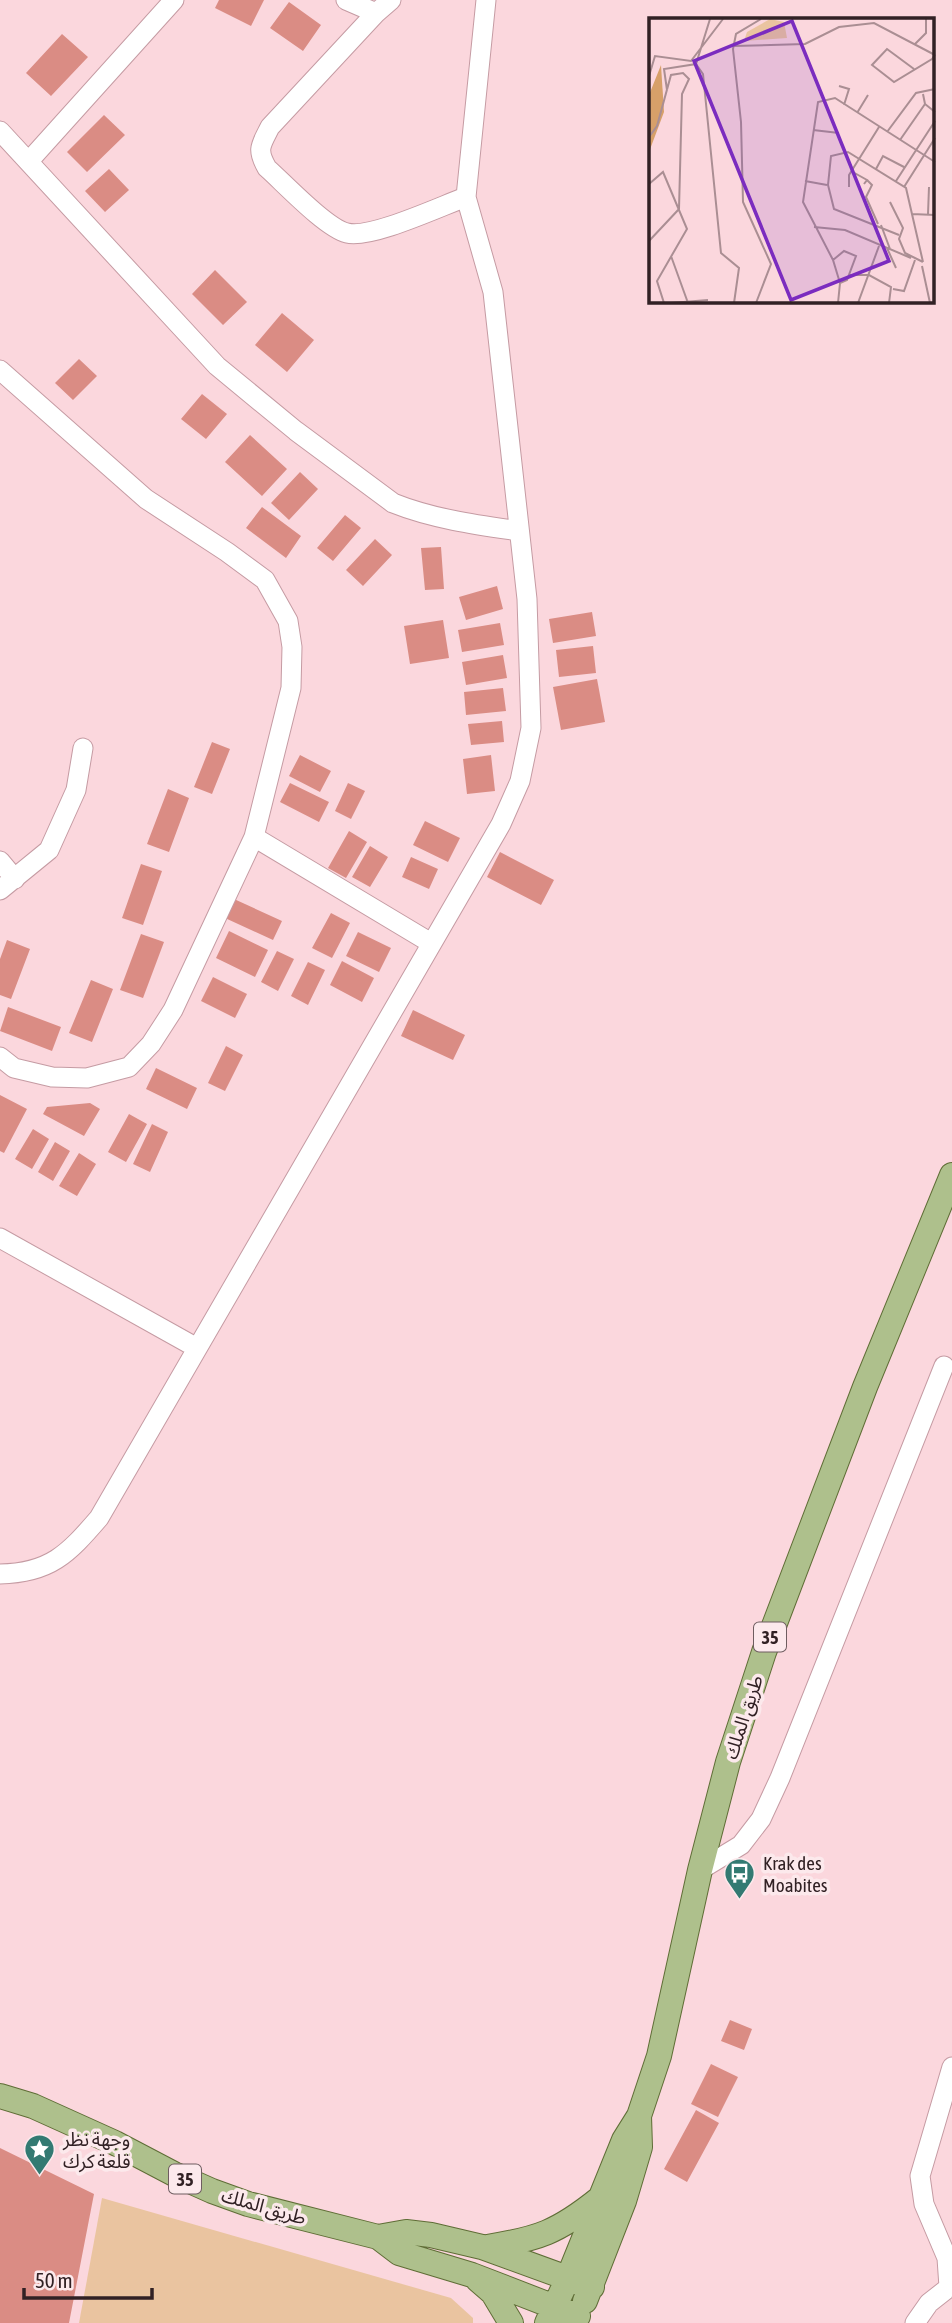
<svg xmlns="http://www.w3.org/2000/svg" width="952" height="2323" viewBox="0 0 952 2323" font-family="'Asap Condensed','Noto Sans Arabic',sans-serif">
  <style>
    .green { fill: #eac4a0 }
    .building { fill: #da8c84 }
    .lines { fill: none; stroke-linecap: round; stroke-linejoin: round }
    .minor-casing { stroke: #c59ba3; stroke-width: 21 }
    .major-casing { stroke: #5f6d36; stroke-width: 26 }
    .minor { stroke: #fff; stroke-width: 19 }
    .major { stroke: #aec08c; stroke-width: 24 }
    .labels { text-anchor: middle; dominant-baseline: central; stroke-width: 7; stroke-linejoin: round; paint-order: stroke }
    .shield { fill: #fce9ec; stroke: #6e5d60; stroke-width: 2 }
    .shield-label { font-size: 18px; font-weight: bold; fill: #312124 }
    .street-label { font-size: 19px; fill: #312124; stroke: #fce9ec }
    .poi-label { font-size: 19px; fill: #312124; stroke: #fce9ec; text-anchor: start }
    .inset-road { fill: none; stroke: #aa8e93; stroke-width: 2 }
    .view { fill: #7b2cbf; fill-opacity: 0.15; stroke: #7b2cbf; stroke-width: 3.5 }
    .inset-edge { fill: none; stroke: #312124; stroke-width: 3.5 }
  </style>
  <rect width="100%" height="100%" fill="#fbd7dd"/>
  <path class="green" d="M102 2198 451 2298 473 2318V2323H79Z"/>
  <path class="building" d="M219 0H264L251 26 215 8Z
    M289 2 321 25 303 51 270 28Z
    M62 34 88 57 51 96 26 73Z
    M104 115 125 135 87 172 67 152Z
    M109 169 129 190 105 212 85 191Z
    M215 270 247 302 223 325 192 294Z
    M282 313 314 340 287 372 255 345Z
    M79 359 97 376 73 400 55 383Z
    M202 394 227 414 206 439 181 419Z
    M250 435 287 469 262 496 225 462Z
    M300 472 318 489 289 520 271 503Z
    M262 507 301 536 286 558 246 528Z
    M345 515 361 528 333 561 317 548Z
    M375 539 392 555 363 586 346 570Z
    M441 547 444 589 425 590 421 548Z
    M497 586 503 609 466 620 459 597Z
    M592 612 596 636 553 643 549 619Z
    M443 620 449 658 410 664 404 626Z
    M500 623 504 645 462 652 458 630Z
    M593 646 596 673 559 677 556 650Z
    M503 655 507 678 466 685 462 662Z
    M597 679 605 722 561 730 553 687Z
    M503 688 506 711 466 715 464 692Z
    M502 721 504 742 471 745 468 724Z
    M212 742 230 749 212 794 194 787Z
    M300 755 331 771 320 792 289 776Z
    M491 755 495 791 467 794 463 759Z
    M290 783 329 802 319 822 280 802Z
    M348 783 365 791 351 819 335 811Z
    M168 789 189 798 169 852 147 844Z
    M425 821 460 838 448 862 413 845Z
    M349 831 367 842 346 878 328 868Z
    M370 846 388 857 370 887 352 877Z
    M500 852 554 880 541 905 487 877Z
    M411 857 438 869 429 889 402 877Z
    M141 864 162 871 143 925 122 918Z
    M234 899 282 921 273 940 225 918Z
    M331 913 350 923 332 958 312 948Z
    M229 931 268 950 255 977 216 958Z
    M358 932 391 948 379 972 346 956Z
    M141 934 164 942 143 998 120 990Z
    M7 940 30 949 11 999 0 995V959Z
    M277 951 294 959 278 991 261 982Z
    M342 961 374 978 362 1002 330 985Z
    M308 962 325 970 308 1005 291 996Z
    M213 977 247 994 235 1018 201 1001Z
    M91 980 113 989 92 1042 69 1033Z
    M8 1007 61 1027 52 1051 0 1031Z
    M413 1010 465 1035 453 1060 401 1036Z
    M226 1046 243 1055 225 1091 208 1083Z
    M156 1068 197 1088 187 1109 146 1089Z
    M0 1095 27 1109 4 1153 0 1151Z
    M90 1103 100 1109 84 1136 43 1114 47 1107Z
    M129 1114 147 1124 126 1162 108 1152Z
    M152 1124 168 1132 150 1172 133 1164Z
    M33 1129 49 1139 32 1169 15 1159Z
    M55 1142 70 1151 53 1181 38 1172Z
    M79 1153 96 1164 77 1196 59 1186Z
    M730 2020 752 2029 744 2050 721 2041Z
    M711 2064 738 2077 718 2117 691 2104Z
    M696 2110 719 2123 687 2182 664 2169Z
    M0 2148 94 2194 69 2323H0Z"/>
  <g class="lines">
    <defs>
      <path id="minor" d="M346 0 376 13
        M391 0 376 13 270 127C261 145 256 149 267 168 284 183 326 228 347 233 371 239 441 206 466 197
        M0 131 217 366 296 431 393 503C433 519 477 525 519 531
        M29 161 174 0
        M0 370 146 499 227 552 265 580 288 621 292 647 291 688 254 837 173 1010 151 1044 129 1067 87 1078 52 1077 14 1068 0 1057
        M254 837 431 943
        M0 861 15 879
        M0 890 49 850 76 790 83 748
        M0 1238 197 1348
        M0 1574C50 1573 68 1554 99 1518L501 824 520 781 531 728 527 599 493 292 466 197 486 0
        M700 1870 741 1845 761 1819 780 1778 944 1366
        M949 2287 947 2258 924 2204 920 2176 952 2067
        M915 2323 929 2303 952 2285"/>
      <path id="major" d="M0 2096 33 2106 115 2143 174 2174 212 2191 248 2204 378 2237 399 2253 472 2275 578 2316
        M378 2237 406 2232 431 2235 482 2247 592 2287
        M487 2247C538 2239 558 2232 599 2199
        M478 2280 493 2293 511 2323
        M585 2301 624 2201 640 2147 639 2116
        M547 2323 568 2278 624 2140 639 2116 659 2056 700 1870 728 1762 764 1652 865 1387 952 1175"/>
    </defs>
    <use href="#minor" class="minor-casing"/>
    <use href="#major" class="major-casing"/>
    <use href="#minor" class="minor"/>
    <use href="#major" class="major"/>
  </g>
  <defs>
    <symbol id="bus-pin" viewBox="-11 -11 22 30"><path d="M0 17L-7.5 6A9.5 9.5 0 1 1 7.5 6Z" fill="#337a72" stroke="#fce9ec"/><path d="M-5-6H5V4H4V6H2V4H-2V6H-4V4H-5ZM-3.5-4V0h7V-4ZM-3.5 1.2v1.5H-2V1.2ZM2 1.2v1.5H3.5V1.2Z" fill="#fff"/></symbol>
    <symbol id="sight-pin" viewBox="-11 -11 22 30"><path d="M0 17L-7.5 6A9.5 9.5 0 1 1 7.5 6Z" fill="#337a72" stroke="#fce9ec"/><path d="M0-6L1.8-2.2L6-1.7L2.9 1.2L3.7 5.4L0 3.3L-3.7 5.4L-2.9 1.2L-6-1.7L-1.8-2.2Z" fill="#fff"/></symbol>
  </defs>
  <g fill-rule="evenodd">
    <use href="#bus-pin" x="722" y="1856" width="35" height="47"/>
    <use href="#sight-pin" x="22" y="2132" width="35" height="47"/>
  </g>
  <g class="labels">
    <g class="shield">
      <rect x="754" y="1622.5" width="32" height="29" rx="5"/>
      <rect x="169" y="2164.5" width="32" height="29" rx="5"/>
    </g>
    <g class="shield-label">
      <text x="770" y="1637">35</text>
      <text x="185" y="2179">35</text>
    </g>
    <g class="street-label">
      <text transform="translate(743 1717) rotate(-72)">طريق الملك</text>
      <text transform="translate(264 2206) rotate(16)">طريق الملك</text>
    </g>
    <g class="poi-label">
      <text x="763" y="1863">Krak des<tspan x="763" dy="22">Moabites</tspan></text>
      <text x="63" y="2139">وجهة نظر<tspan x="63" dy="22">قلعة كرك</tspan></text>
    </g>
  </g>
  <g transform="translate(649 18)">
    <rect width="285" height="285" fill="#fbd7dd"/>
    <path d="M121 1 135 4 138 20 95 23 98 14Z" fill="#eac4a0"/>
    <path d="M12 47 15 94 0 134V77Z" fill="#d7a069"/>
    <path class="inset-road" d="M266 26 277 15V1M84 28 156 26 190 9 225 5 286 37M47 46 54 56 72 235 90 250 85 285M265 51 238 31 223 47 245 64 283 41 286 37M0 58 6 38 42 43 74 1M190 68 200 71 195 87M18 72 15 51 47 46 61 1M274 76 276 86 286 94M208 95 219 77M164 112 190 115M238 114 267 75 286 71M0 119 8 108 22 57 34 55 40 61 33 76 30 191 0 223M251 122 276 86M227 151 234 138 255 149M202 153 218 162 215 166M218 162 223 167 217 179 229 206M156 163 178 167M247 163 286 103M0 166 14 154 38 211 8 263 15 285M200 169V157L230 109M255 169 286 120M241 184 254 210 250 221 256 235 274 244M263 196 286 197M279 196 280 169M232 207 241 231M165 209 196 212 262 240M250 217 185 191 179 167 182 138 199 134 257 170 274 244M238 230 247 250M22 238 39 285M184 242 195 233 207 238 198 262 191 265M273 248 281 285M201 257H220L242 269 240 285M244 271 255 273 266 242M22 285 59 282M107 285 122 246 94 184 92 104 84 31 87 16 112 1M189 285 191 265 184 242 154 184 169 84 186 80 286 144M209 285 230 228"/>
    <path class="view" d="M143 3 240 243 142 282 45 43Z"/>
    <rect width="285" height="285" class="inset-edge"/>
  </g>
  <path d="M24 2288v10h128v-10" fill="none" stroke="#312124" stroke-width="3.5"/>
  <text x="35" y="2288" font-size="21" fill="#312124" stroke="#fce9ec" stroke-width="5" paint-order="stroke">50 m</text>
</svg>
